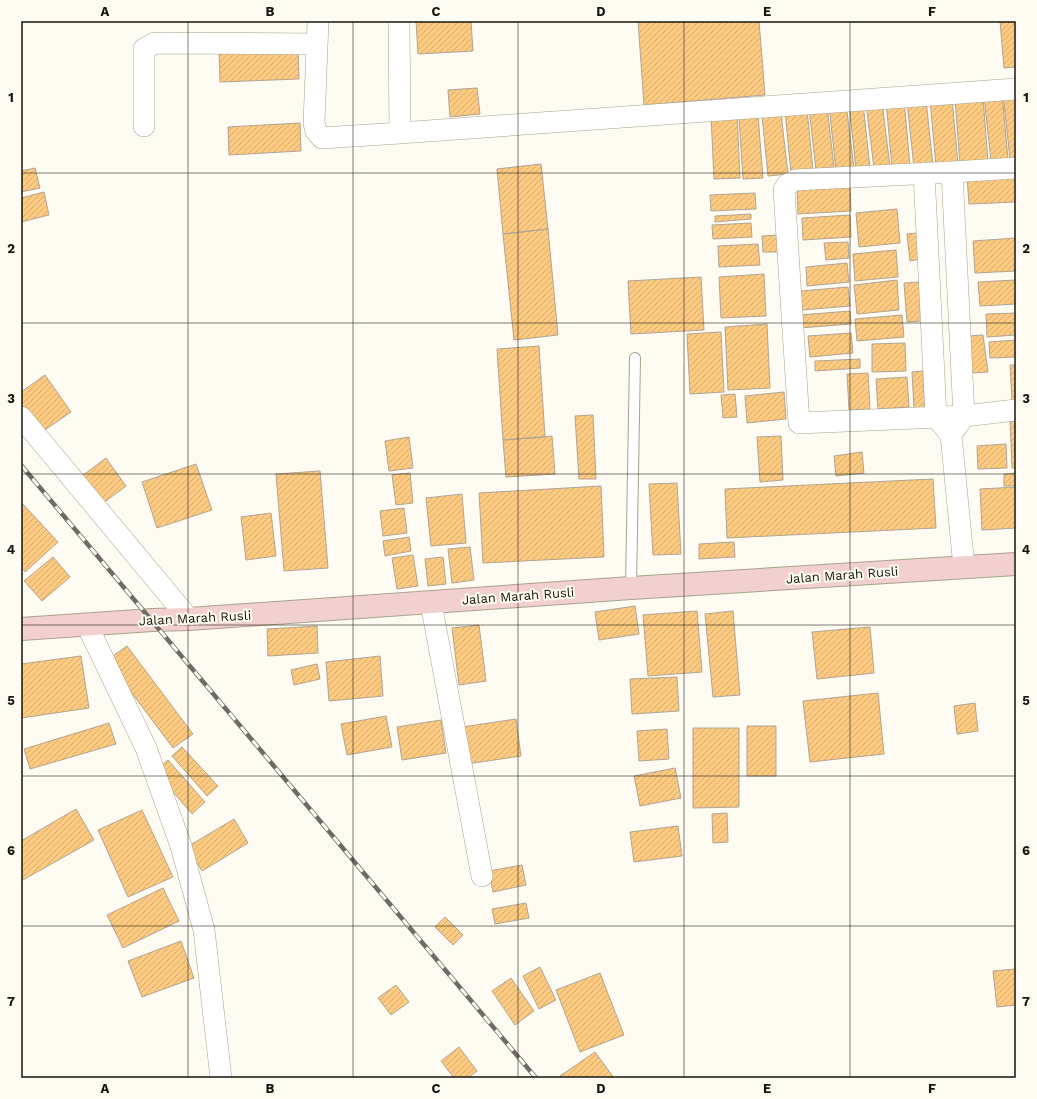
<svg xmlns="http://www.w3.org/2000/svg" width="1037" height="1099" viewBox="0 0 1037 1099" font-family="'Work Sans',sans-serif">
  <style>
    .building { fill: url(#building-hatch); stroke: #b2a492 }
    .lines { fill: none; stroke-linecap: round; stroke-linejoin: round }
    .lane-casing { stroke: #a9a28c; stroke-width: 12 }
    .street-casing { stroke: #a9a28c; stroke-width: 22 }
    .secondary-casing { stroke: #a9a28c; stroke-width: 24 }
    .lane { stroke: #fff; stroke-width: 10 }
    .street { stroke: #fff; stroke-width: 21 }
    .secondary { stroke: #f3d0d0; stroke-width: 22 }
    .rail-casing { stroke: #6e6b63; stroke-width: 4.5 }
    .rail { stroke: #fefbf2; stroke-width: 3; stroke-dasharray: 9; stroke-linecap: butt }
    .grid { fill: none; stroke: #18150d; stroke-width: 1; stroke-opacity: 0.55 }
    .labels { text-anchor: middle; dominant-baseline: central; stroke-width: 4; stroke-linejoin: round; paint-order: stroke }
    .street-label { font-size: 13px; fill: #18150d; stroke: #fefbf2 }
    .neatline { fill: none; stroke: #18150d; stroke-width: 1.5 }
    .grid-label { font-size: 13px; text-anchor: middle; font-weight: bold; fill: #18150d }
  </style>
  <defs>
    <pattern id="building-hatch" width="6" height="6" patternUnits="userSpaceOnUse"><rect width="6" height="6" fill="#fcca81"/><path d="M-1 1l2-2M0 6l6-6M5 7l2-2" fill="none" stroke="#d7ad6e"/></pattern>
  </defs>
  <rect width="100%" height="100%" fill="#fefbf2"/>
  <path class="building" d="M416 21H471L473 51 418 54Z
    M638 21H759L765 95 644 105Z
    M1000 21H1016V67L1004 68Z
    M298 47 299 79 220 82 219 50Z
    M477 88 480 114 450 117 448 90Z
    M1016 93V159H1010L1003 94Z
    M1002 94 1008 159 991 161 984 96Z
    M983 97 988 162 960 164 955 99Z
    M952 98 958 164 936 166 930 100Z
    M904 100 910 166 892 167 886 102Z
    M926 100 933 166 914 168 907 102Z
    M882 102 890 167 874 168 866 104Z
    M863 103 870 168 856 169 849 104Z
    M846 104 854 168 836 170 829 106Z
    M827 106 834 167 816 170 809 108Z
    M807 109 813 170 791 173 785 111Z
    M781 113 788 174 768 176 762 115Z
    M737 114 740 178 714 179 711 116Z
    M758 115 763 178 743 179 739 117Z
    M300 123 301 151 229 155 228 127Z
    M541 164 548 229 503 234 497 169Z
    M35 168 40 188 21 192V171Z
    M1016 174V202L969 204 967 176Z
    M850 184 851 211 798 214 797 187Z
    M44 192 49 215 21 222V198Z
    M755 193 756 209 711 211 710 195Z
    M897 209 900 243 859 247 856 213Z
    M751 214V219L715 222V216Z
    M850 215 851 237 803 240 802 218Z
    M751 223 752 237 713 239 712 225Z
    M548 229 558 335 514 340 503 234Z
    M917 233 921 259 910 261 907 234Z
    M777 235 778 252H763L762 236Z
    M1016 238V271L975 273 973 241Z
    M848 242 849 258 826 260 824 243Z
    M758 244 760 265 719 267 718 246Z
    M896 250 898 277 855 281 853 254Z
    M847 263 849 282 807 286 806 267Z
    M764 274 766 316 721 318 719 277Z
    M701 277 704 330 631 334 628 281Z
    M897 280 899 310 857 314 854 285Z
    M1016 280V304L980 306 978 282Z
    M919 282 921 321 907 322 904 283Z
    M848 287 850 306 802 310 801 291Z
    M850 311 851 324 800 328V315Z
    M1016 313V335L987 337 986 314Z
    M902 315 904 337 857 341 855 319Z
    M767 324 770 388 728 390 725 327Z
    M721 332 724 392 690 394 687 334Z
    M851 333 853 353 810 357 808 336Z
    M983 335 988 372 972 373 968 336Z
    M1016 340V357L990 358 989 342Z
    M905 343 906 371 872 372V344Z
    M539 346 545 437 503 440 497 349Z
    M860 359V368L815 371V361Z
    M1010 365H1016V400L1012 401Z
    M923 371 925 408H914L912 372Z
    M868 373 870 409 849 410 847 374Z
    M45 375 71 412 39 434 21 409V392Z
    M907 377 909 407 878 409 876 379Z
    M784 392 786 419 747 423 745 396Z
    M735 394 737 417 723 418 721 395Z
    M593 415 596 479H579L575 416Z
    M1010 420H1016V468H1012Z
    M552 436 555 474 506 477 503 440Z
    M781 436 783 480 760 482 757 437Z
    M409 437 413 468 389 471 385 441Z
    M1006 444 1007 468 978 469 977 446Z
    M862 452 864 473 836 476 834 456Z
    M106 458 126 486 102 504 82 476Z
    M196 464 212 510 157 528 142 482Z
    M320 471 328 568 284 571 276 474Z
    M410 473 413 503 396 505 392 475Z
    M1016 473V486H1004V474Z
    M933 479 936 528 727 538 725 489Z
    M677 483 681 554 653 555 649 484Z
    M601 486 604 557 483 563 479 493Z
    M1016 487V528L982 530 980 489Z
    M462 494 466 543 431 546 426 498Z
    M21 502 58 542 25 572 21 567Z
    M404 508 407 533 383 536 380 511Z
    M271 513 276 556 246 560 241 517Z
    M409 537 411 551 385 556 383 541Z
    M734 542 735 557 699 559V544Z
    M470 547 474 580 452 583 448 549Z
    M413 555 418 586 397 589 392 558Z
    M53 557 70 577 42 601 24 581Z
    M443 557 446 584 428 586 425 559Z
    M635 606 639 634 599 640 595 612Z
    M697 611 702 672 648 676 643 615Z
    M733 611 740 695 713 697 705 614Z
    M479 625 486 681 459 685 452 628Z
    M317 626 318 653 268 656 267 629Z
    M870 627 874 673 817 679 812 632Z
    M127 646 193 734 173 748 107 660Z
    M81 656 89 708 21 718V664Z
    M380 656 383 696 329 701 326 662Z
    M317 664 320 679 294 685 291 670Z
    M677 677 679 711 632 714 630 679Z
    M878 693 884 754 810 762 803 701Z
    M975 703 978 731 957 734 954 706Z
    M386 716 392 747 347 755 341 724Z
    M516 719 521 756 467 764 462 727Z
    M441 720 446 753 402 760 397 727Z
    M109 723 116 744 30 769 24 749Z
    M747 726H776V776H747Z
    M693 728H739V807L693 808Z
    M667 729 669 759 639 761 637 731Z
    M182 747 218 786 207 796 172 756Z
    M168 760 205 802 192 814 155 771Z
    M675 768 681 798 640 806 634 776Z
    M76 809 94 840 21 881V841Z
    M142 810 173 877 128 897 98 830Z
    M727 813 728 842 713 843 712 814Z
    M234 819 248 843 202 871 187 847Z
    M678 826 682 856 634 862 630 832Z
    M522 865 526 885 493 892 489 871Z
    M163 888 179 921 123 948 107 915Z
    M526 903 529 918 495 924 492 909Z
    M445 917 463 935 453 945 435 927Z
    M181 941 194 978 142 997 128 961Z
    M540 967 556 1000 539 1009 523 976Z
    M1016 969V1005L997 1007 993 971Z
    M600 973 624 1035 580 1052 556 990Z
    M511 978 534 1011 515 1025 492 991Z
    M396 985 409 1002 391 1015 378 998Z
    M459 1047 477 1071 468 1078H454L441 1061Z
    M595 1052 614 1078H561L560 1076Z"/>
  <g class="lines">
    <defs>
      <path id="lane" d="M631 588 635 358"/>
      <path id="street" d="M318 21 314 123 316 131 322 138 400 133
        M399 21 400 133 1016 89
        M144 126V49L155 43 317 44
        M1016 168 952 172 795 180 787 185 784 190 799 423 964 416 1016 410
        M952 172 964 416 956 428
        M924 173 936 417 951 435 964 567
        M21 417 189 619
        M431 603 482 876
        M87 625 146 748 181 846 204 930 221 1078"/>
      <path id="secondary" d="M21 629 152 620 189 619 631 588 1016 564"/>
    </defs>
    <use href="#lane" class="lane-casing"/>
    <use href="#street" class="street-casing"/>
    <use href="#secondary" class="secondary-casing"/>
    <use href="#lane" class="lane"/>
    <use href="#street" class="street"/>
    <use href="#secondary" class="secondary"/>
    <defs>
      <path id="rail" d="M21 465 536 1078"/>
    </defs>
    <use href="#rail" class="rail-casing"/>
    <use href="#rail" class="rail"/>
  </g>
  <path class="grid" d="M188 21V1078M353 21V1078M518 21V1078M684 21V1078M850 21V1078M21 173H1016M21 323H1016M21 474H1016M21 625H1016M21 776H1016M21 926H1016"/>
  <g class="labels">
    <g class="street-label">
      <text transform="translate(842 575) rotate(-4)">Jalan Marah Rusli</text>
      <text transform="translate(518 596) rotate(-4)">Jalan Marah Rusli</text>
      <text transform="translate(195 618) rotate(-3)">Jalan Marah Rusli</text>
    </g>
  </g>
  <rect width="1037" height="1099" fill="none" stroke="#fefbf2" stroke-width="44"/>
  <rect x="22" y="22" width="993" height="1055" class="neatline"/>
  <g class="grid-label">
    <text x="105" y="16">A</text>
    <text x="270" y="16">B</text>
    <text x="436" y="16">C</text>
    <text x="601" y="16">D</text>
    <text x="767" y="16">E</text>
    <text x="932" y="16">F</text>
    <text x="11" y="102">1</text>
    <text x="1026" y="102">1</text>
    <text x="11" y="253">2</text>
    <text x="1026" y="253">2</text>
    <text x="11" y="403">3</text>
    <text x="1026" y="403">3</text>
    <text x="11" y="554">4</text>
    <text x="1026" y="554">4</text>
    <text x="11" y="705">5</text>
    <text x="1026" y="705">5</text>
    <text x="11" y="855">6</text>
    <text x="1026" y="855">6</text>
    <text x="11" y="1006">7</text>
    <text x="1026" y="1006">7</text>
    <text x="105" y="1093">A</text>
    <text x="270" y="1093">B</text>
    <text x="436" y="1093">C</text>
    <text x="601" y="1093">D</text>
    <text x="767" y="1093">E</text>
    <text x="932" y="1093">F</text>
  </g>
</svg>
